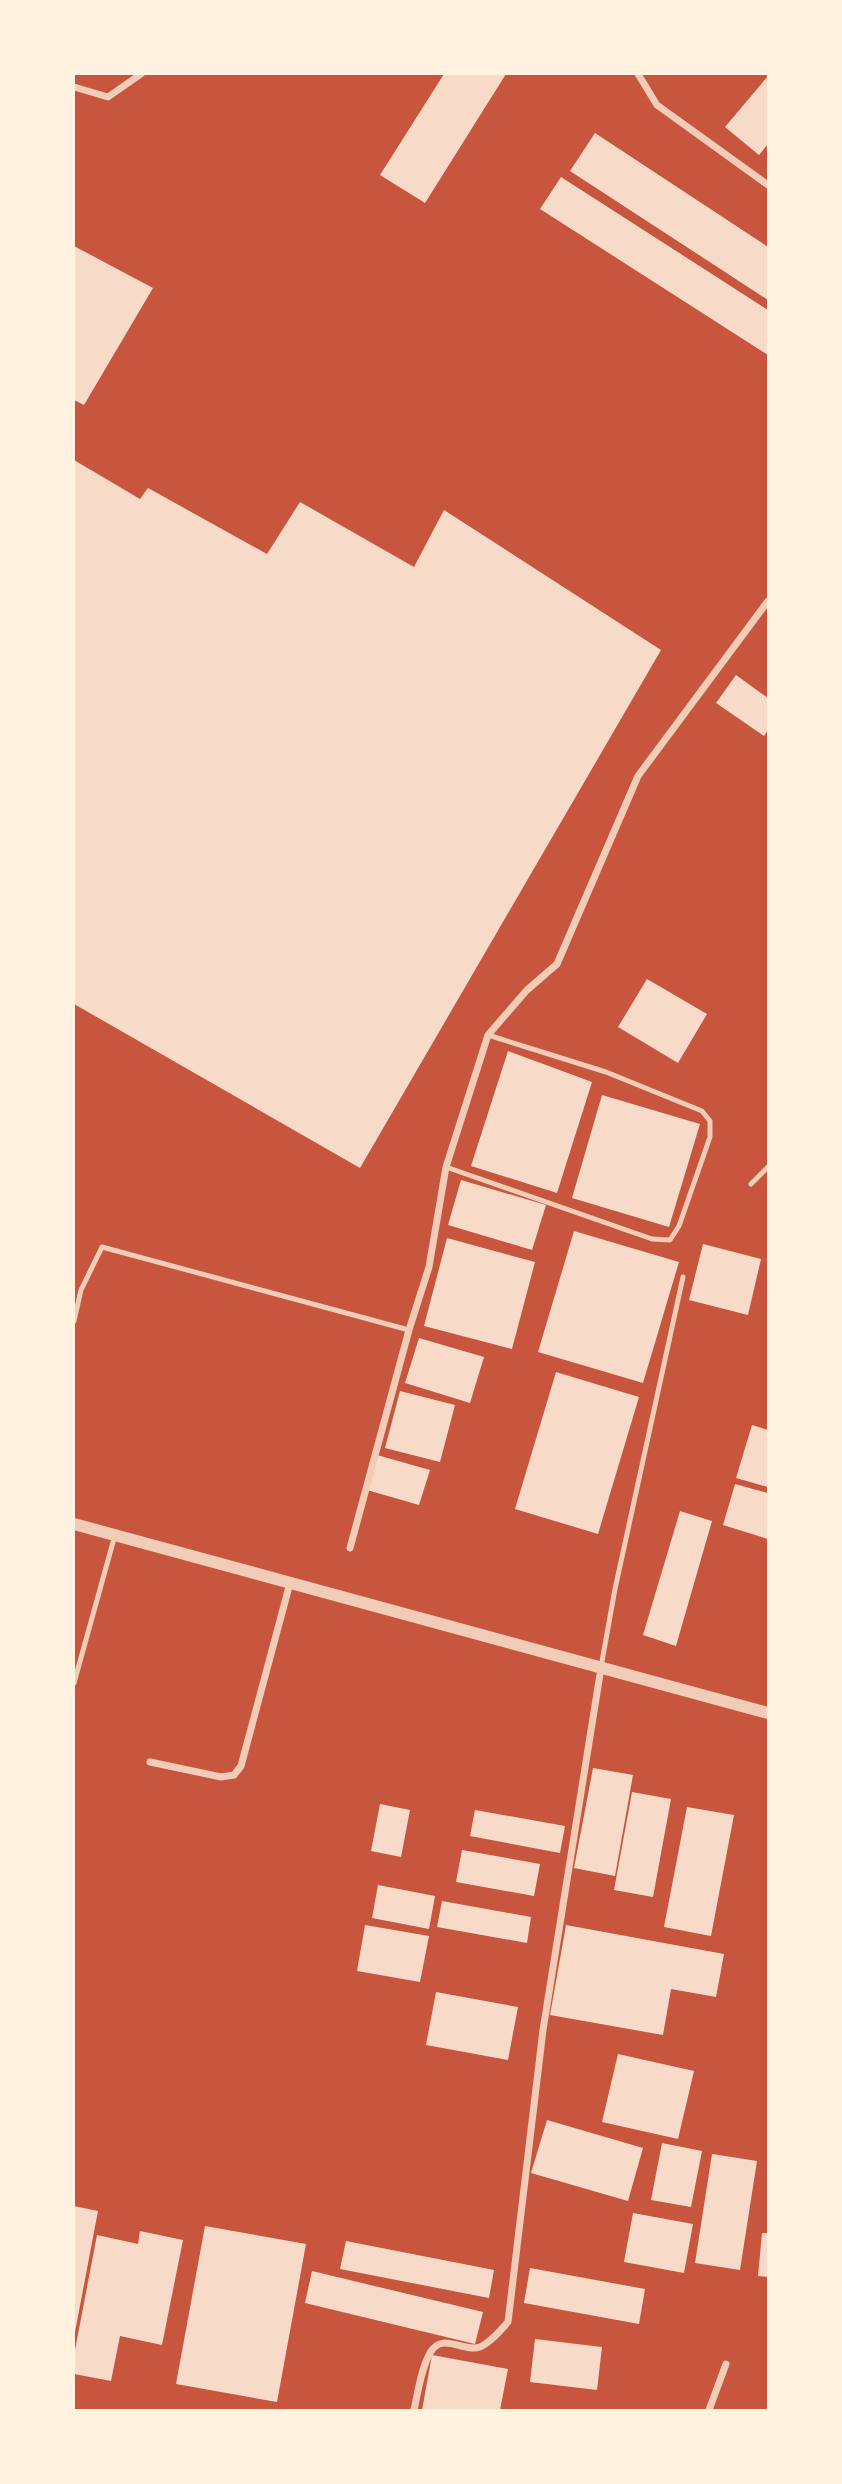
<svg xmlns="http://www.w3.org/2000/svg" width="842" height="2484" viewBox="0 0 842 2484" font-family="Commissioner,sans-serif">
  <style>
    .building { fill: #f7dbc8 }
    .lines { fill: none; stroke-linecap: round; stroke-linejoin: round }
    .service { stroke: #f1ccb7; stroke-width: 5 }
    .minor { stroke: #f1ccb7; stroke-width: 7 }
    .tertiary { stroke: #f1ccb7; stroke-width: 12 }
  </style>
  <rect width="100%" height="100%" fill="#c8553d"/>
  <path class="building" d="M444 74H506L425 203 380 175Z
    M768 76V144L759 155 725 127Z
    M595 133 768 247V300L570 171Z
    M561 177 768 310V355L540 209Z
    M74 246 153 288 84 405 74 400Z
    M74 460 140 499 148 488 267 554 300 502 414 567 444 510 661 650 360 1168 74 1004Z
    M736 675 768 698V730L764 736 716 703Z
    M647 979 707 1014 678 1063 618 1027Z
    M508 1051 592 1082 557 1193 471 1166Z
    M602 1095 700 1124 669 1227 572 1198Z
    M461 1180 546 1205 532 1250 448 1225Z
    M574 1231 679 1262 643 1383 538 1352Z
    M447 1238 535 1262 512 1349 424 1326Z
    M703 1244 761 1259 748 1315 689 1300Z
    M419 1338 484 1357 470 1403 405 1383Z
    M556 1372 639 1397 598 1534 515 1509Z
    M400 1391 455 1405 440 1462 385 1448Z
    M752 1425 768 1430V1487L736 1478Z
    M377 1455 430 1470 419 1505 367 1490Z
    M735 1484 768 1493V1539L723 1525Z
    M680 1511 712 1521 676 1646 643 1635Z
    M593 1768 633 1775 615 1876 574 1868Z
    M632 1792 671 1799 653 1897 614 1890Z
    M380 1804 410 1810 401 1857 371 1851Z
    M687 1807 734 1815 711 1936 664 1927Z
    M475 1810 565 1826 560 1853 470 1836Z
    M462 1850 540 1864 534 1896 456 1882Z
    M378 1885 435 1896 429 1929 372 1918Z
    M442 1901 531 1917 527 1943 437 1927Z
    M365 1925 429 1936 420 1982 357 1971Z
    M566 1925 724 1954 716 1997 671 1989 663 2035 550 2015Z
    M436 1992 518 2007 508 2060 426 2045Z
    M618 2054 694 2071 678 2139 602 2122Z
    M547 2120 643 2148 628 2201 531 2173Z
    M662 2143 702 2151 691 2207 651 2200Z
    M712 2154 757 2161 740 2270 695 2263Z
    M74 2206 98 2211 75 2332H74Z
    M633 2213 693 2224 684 2273 624 2262Z
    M205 2226 306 2244 277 2402 176 2384Z
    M140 2231 183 2240 162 2345 120 2336 111 2381 74 2374V2355L97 2235 138 2244Z
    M762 2233H768V2277L758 2276Z
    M346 2241 494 2270 489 2298 340 2269Z
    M530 2268 645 2289 639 2324 524 2303Z
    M312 2271 483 2312 475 2344 305 2303Z
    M535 2339 602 2347 597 2390 530 2382Z
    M432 2355 508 2369 500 2410H422Z"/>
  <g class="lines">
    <path class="service" d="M446 1167 652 1239 670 1240 679 1226 710 1137V1121L702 1111 606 1072 488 1035
      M751 1184 768 1167
      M74 1321 81 1290 102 1247 409 1330
      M601 1667 615 1589 683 1277
      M74 1683 115 1535"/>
    <path class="minor" d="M638 74 657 105 768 185
      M74 87 108 97 141 74
      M350 1548 409 1330 429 1267 446 1167 488 1035 527 990 557 964 638 776 768 601
      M150 1762 221 1777 234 1775 241 1766 290 1583
      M414 2410C418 2392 421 2369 430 2353 442 2331 463 2353 480 2347 491 2342 500 2331 508 2322L543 2030 601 1668
      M709 2410 726 2364"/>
    <path class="tertiary" d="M74 1524 768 1713"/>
  </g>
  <rect width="842" height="2484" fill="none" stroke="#fff3e0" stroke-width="150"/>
</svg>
